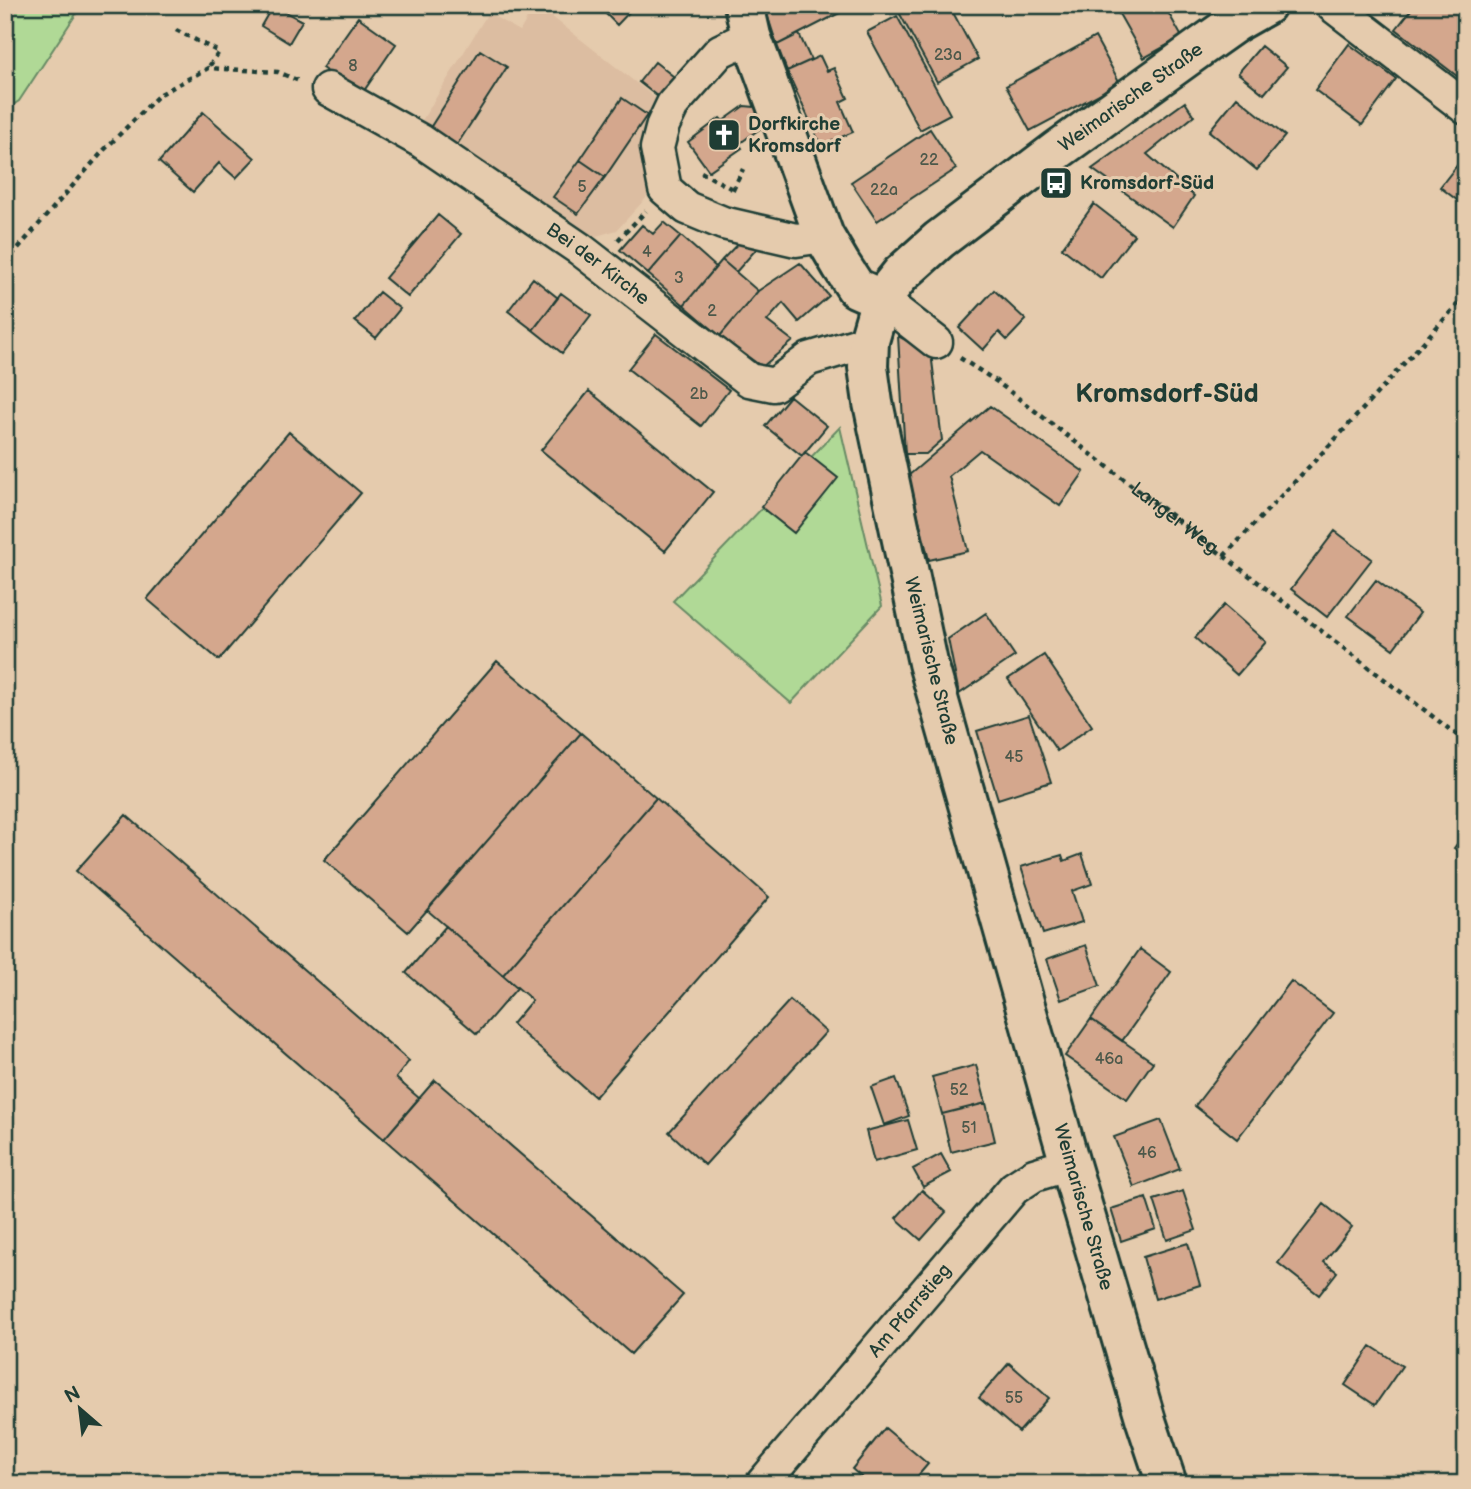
<svg xmlns="http://www.w3.org/2000/svg" width="1471" height="1489" viewBox="0 0 1471 1489" font-family="'Balsamiq Sans',sans-serif">
  <style>
    .built { fill: #dcbda1 }
    .green { fill: #b0d996; stroke: #688b65; stroke-width: 2 }
    .building { fill: #d4a78d; stroke: #1f3d34; stroke-width: 2 }
    .lines { fill: none; stroke-linecap: round; stroke-linejoin: round }
    .minor-casing { stroke: #1f3d34; stroke-width: 37 }
    .tertiary-casing { stroke: #1f3d34; stroke-width: 44 }
    .path { stroke: #1f3d34; stroke-width: 4.5; stroke-dasharray: 5 5; stroke-linecap: butt }
    .minor { stroke: #e5cbad; stroke-width: 32 }
    .tertiary { stroke: #e5cbad; stroke-width: 38 }
    .labels { text-anchor: middle; dominant-baseline: central; stroke-width: 6; stroke-linejoin: round; paint-order: stroke }
    .number-label { font-size: 16px; fill: #4c584a }
    .street-label { font-size: 19px; fill: #1f3d34; stroke: #e5cbad }
    .poi-label { font-size: 19px; font-weight: bold; fill: #1f3d34; stroke: #e5cbad; text-anchor: start }
    .district-label { font-size: 26px; font-weight: bold; fill: #1f3d34; stroke: #e5cbad }
  </style>
  <rect width="100%" height="100%" fill="#e5cbad"/>
  <filter id="ink" filterUnits="userSpaceOnUse"><feTurbulence type="fractalNoise" baseFrequency=".0143" numOctaves="2"/><feDisplacementMap in="SourceGraphic" scale="14" xChannelSelector="R" yChannelSelector="G"/><feConvolveMatrix kernelMatrix="1 2 1 2 8 2 1 2 1" color-interpolation-filters="sRGB"/></filter>
  <g filter="url(#ink)">
    <path class="built" d="M535 5H537L663 104 652 177 646 198 617 230 586 239 418 127 488 13 520 31Z"/>
    <path class="green" d="M5 5H82L19 101 5 110Z
      M840 427 882 606 791 703 673 601Z"/>
    <path class="building" d="M273 5 302 21 289 43 261 26Z
      M597 5H636L617 25Z
      M764 5H855L777 45Z
      M895 5H949L978 59 937 82Z
      M1114 5H1164L1182 37 1144 58Z
      M1415 5H1466V83L1396 29Z
      M897 16 950 114 920 130 867 32Z
      M358 17 396 44 361 95 322 68Z
      M799 34 811 60 787 71 777 45Z
      M1095 37 1120 83 1030 131 1006 86Z
      M1349 44 1396 79 1362 125 1315 90Z
      M1261 46 1287 67 1264 94 1238 73Z
      M480 50 507 67 455 148 428 131Z
      M820 56 827 71 834 68 848 98 840 102 853 132 821 146 787 71Z
      M655 62 678 80 662 100 639 82Z
      M1237 97 1285 136 1257 170 1209 131Z
      M622 98 647 115 605 177 580 160Z
      M1185 102 1194 116 1147 154 1194 196 1173 227 1092 169Z
      M744 106 755 107 763 119 761 128 739 144 742 148 709 171 688 142 720 118 723 121Z
      M203 112 255 158 236 178 219 163 193 192 159 162Z
      M930 129 956 169 877 221 851 182Z
      M1466 154V207L1440 187Z
      M580 160 605 177 578 214 553 197Z
      M1094 204 1134 235 1101 278 1062 248Z
      M438 215 461 234 408 297 385 278Z
      M664 222 681 236 648 274 620 250 642 225 653 234Z
      M746 235 759 246 736 272 722 260Z
      M681 236 716 267 684 305 648 274Z
      M722 260 758 291 720 336 684 305Z
      M800 263 829 296 799 322 783 303 767 321 793 341 762 367 720 336 758 291Z
      M533 278 558 298 533 330 508 311Z
      M994 290 1026 320 1007 340 999 332 983 350 959 328Z
      M379 292 400 309 376 338 355 321Z
      M561 293 591 315 562 353 533 330Z
      M656 334 729 390 701 426 628 369Z
      M898 336 931 353 942 440 926 454H905Z
      M589 391 713 492 665 551 541 450Z
      M790 396 827 426 802 456 765 426Z
      M990 406 1084 472 1060 506 980 450 949 476 968 551 929 560 908 476Z
      M289 432 361 493 219 660 147 599Z
      M805 452 838 478 794 533 761 507Z
      M1335 531 1372 559 1327 617 1291 589Z
      M1376 580 1420 613 1393 649 1348 616Z
      M1224 605 1266 642 1237 675 1195 638Z
      M986 613 1015 656 959 694 948 639Z
      M1044 655 1092 726 1057 751 1008 679Z
      M497 661 581 733 408 932 324 860Z
      M1029 715 1051 782 998 799 977 731Z
      M581 733 656 798 503 975 427 910Z
      M656 798 769 897 595 1097 512 1024 532 1000 503 975Z
      M126 815 409 1061 396 1078 419 1098 384 1139 76 871Z
      M1466 832V857L1454 848Z
      M1082 854 1092 884 1072 891 1082 922 1043 934 1021 867 1062 855 1064 861Z
      M446 926 517 988 477 1034 406 973Z
      M1086 945 1100 986 1061 1000 1047 959Z
      M1140 949 1171 972 1122 1041 1091 1019Z
      M1291 981 1333 1013 1237 1139 1195 1106Z
      M790 1000 826 1032 705 1165 669 1132Z
      M1091 1019 1153 1062 1127 1099 1065 1056Z
      M976 1065 986 1103 942 1114 932 1077Z
      M896 1078 909 1116 884 1125 871 1087Z
      M435 1080 683 1295 631 1354 384 1139Z
      M986 1103 995 1141 951 1152 942 1114Z
      M908 1120 917 1150 874 1162 866 1131Z
      M1161 1120 1180 1169 1134 1187 1114 1137Z
      M941 1154 951 1172 923 1187 913 1169Z
      M922 1190 946 1212 921 1240 896 1218Z
      M1183 1191 1196 1230 1167 1240 1154 1200Z
      M1146 1198 1156 1229 1121 1241 1111 1209Z
      M1324 1204 1352 1227 1324 1262 1337 1272 1319 1295 1278 1263Z
      M1188 1243 1200 1285 1155 1299 1143 1257Z
      M1371 1346 1402 1366 1375 1405 1345 1385Z
      M1009 1363 1049 1398 1019 1432 979 1398Z
      M885 1428 928 1464 911 1484H869L852 1469Z"/>
    <g class="lines">
      <defs>
        <g id="minor">
          <path d="M1332 5 1466 108"/>
          <path d="M751 36 720 51 673 104 663 125 657 148 665 189 687 208 723 223 796 240 824 236"/>
          <path id="s2" d="M328 89 421 141 580 249 749 380 774 385 809 359 869 341"/>
          <path d="M881 299 936 342"/>
          <path id="s3" d="M762 1484 1014 1188 1034 1175 1070 1164"/>
        </g>
        <g id="tertiary">
          <path d="M744 5 751 36 824 236 841 265 856 288 881 299"/>
          <path id="s4" d="M1167 1484 1146 1421 1070 1164 928 663 873 403 868 367 869 341 881 299 901 274 939 240 1059 149 1202 46 1236 22 1266 5"/>
        </g>
      </defs>
      <use href="#minor" class="minor-casing"/>
      <use href="#tertiary" class="tertiary-casing"/>
      <g class="path">
        <path d="M176 30 219 52 208 68"/>
        <path d="M701 172 734 190"/>
        <path d="M733 190 743 169"/>
        <path d="M618 240 646 211"/>
        <path d="M5 263 104 150 159 95 208 68 278 72 299 81"/>
        <path id="s1" d="M960 358 996 381 1466 742"/>
        <path d="M1224 556 1342 432 1466 295"/>
      </g>
      <use href="#minor" class="minor"/>
      <use href="#tertiary" class="tertiary"/>
    </g>
  </g>
  <defs>
    <symbol id="church-square" viewBox="-11 -11 22 22"><rect x="-9" y="-9" width="18" height="18" rx="4" fill="#1f3d34" stroke="#e5cbad"/><path d="M-1.2-6h2.4v3.5h3.3v2.4h-3.3V6h-2.4V-.1h-3.3v-2.4h3.3Z" fill="#fff"/></symbol>
    <symbol id="bus-square" viewBox="-11 -11 22 22"><rect x="-9" y="-9" width="18" height="18" rx="4" fill="#1f3d34" stroke="#e5cbad"/><path d="M-5-6H5V4H4V6H2V4H-2V6H-4V4H-5ZM-3.5-4V0h7V-4ZM-3.5 1.2v1.5H-2V1.2ZM2 1.2v1.5H3.5V1.2Z" fill="#fff"/></symbol>
  </defs>
  <g fill-rule="evenodd">
    <use href="#church-square" x="705" y="116" width="38" height="38"/>
    <use href="#bus-square" x="1037" y="164" width="38" height="38"/>
  </g>
  <g class="labels">
    <g class="number-label">
      <text x="948" y="55">23a</text>
      <text x="353" y="66">8</text>
      <text x="929" y="160">22</text>
      <text x="582" y="187">5</text>
      <text x="884" y="190">22a</text>
      <text x="647" y="252">4</text>
      <text x="679" y="278">3</text>
      <text x="712" y="311">2</text>
      <text x="699" y="394">2b</text>
      <text x="1014" y="757">45</text>
      <text x="1109" y="1059">46a</text>
      <text x="959" y="1090">52</text>
      <text x="969" y="1128">51</text>
      <text x="1147" y="1153">46</text>
      <text x="1014" y="1398">55</text>
    </g>
    <g class="street-label">
      <text stroke="none"><textPath href="#s4" startOffset="1549">Weimarische Straße</textPath></text>
      <text stroke="none"><textPath href="#s2" startOffset="322">Bei der Kirche</textPath></text>
      <text stroke="none"><textPath href="#s1" startOffset="268">Langer Weg</textPath></text>
      <text transform="translate(931 661) rotate(76)">Weimarische Straße</text>
      <text transform="translate(1083 1207) rotate(74)">Weimarische Straße</text>
      <text stroke="none"><textPath href="#s3" startOffset="228">Am Pfarrstieg</textPath></text>
    </g>
    <g class="poi-label">
      <text x="748" y="124">Dorfkirche<tspan x="748" dy="22">Kromsdorf</tspan></text>
      <text x="1080" y="183">Kromsdorf-Süd</text>
    </g>
    <g class="district-label">
      <text x="1167" y="394">Kromsdorf-Süd</text>
    </g>
  </g>
  <rect width="1471" height="1489" fill="none" stroke="#e5cbad" stroke-width="28"/>
  <rect x="14" y="14" width="1443" height="1461" fill="none" stroke="#1f3d34" stroke-width="2.5" filter="url(#ink)"/>
  <g transform="translate(80 1409) rotate(332)" stroke="#e5cbad" stroke-width="5" paint-order="stroke">
  <path d="M0-5L12 26L0 18L-12 26Z" fill="#1f3d34"/>
  <text y="-10" font-size="19" font-weight="bold" text-anchor="middle" fill="#1f3d34">N</text>
  </g>
</svg>
